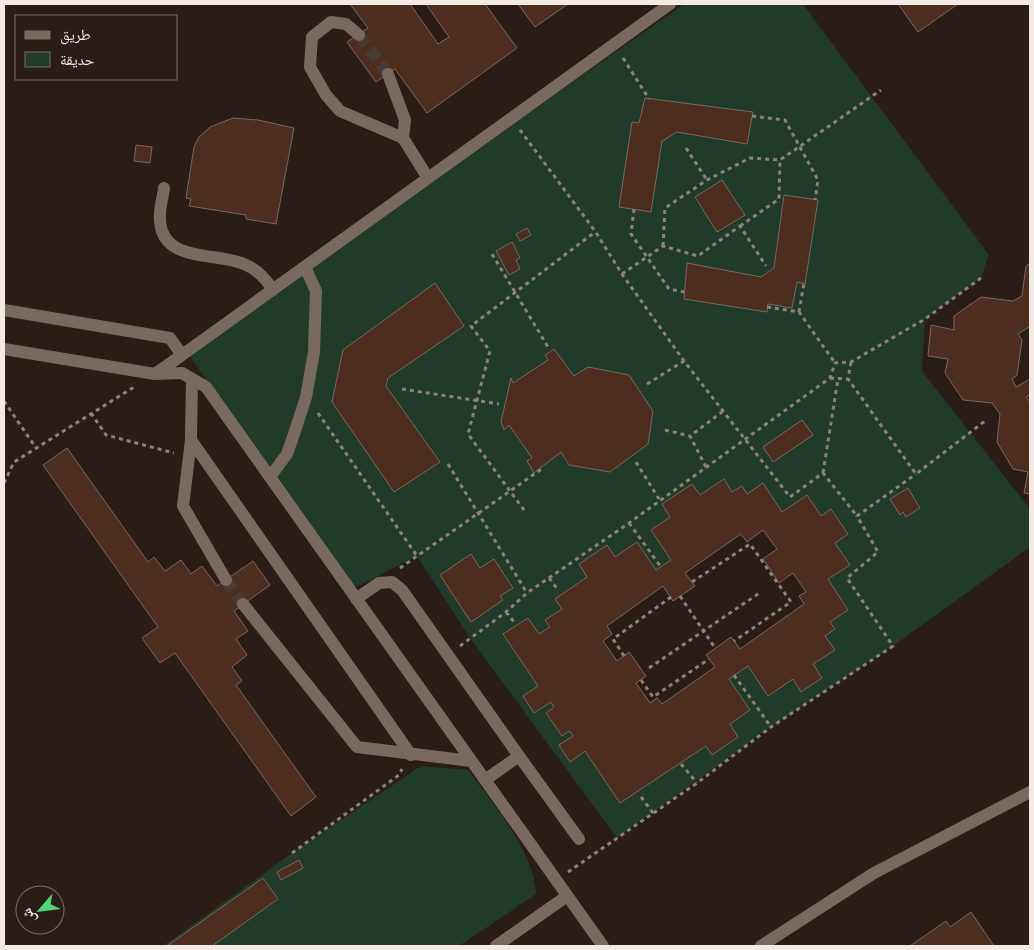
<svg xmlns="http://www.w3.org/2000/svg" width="1034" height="950" viewBox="0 0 1034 950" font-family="Barlow,'Noto Naskh Arabic',sans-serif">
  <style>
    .green { fill: #213b2b; fill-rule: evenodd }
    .building { fill: #4d2e1e; stroke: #7a6961; fill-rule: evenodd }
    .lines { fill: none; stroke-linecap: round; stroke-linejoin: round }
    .minor-tunnel { stroke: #483b35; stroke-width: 12; stroke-dasharray: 12 6; stroke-linecap: butt }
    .path { stroke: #8e827c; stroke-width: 3; stroke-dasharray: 4 4; stroke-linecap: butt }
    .minor { stroke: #7a6961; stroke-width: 12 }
  </style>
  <rect width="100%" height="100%" fill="#2a1c16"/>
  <path class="green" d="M684 4H803L989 255 981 278 925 319 922 371 1030 509V547L893 646 771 727 617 838 470 638 417 556 350 590 187 352ZM645 99 753 112 747 144 677 132 662 141 651 212 619 207 632 122 639 123ZM784 195 804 283 797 282 792 308 768 304 766 312 684 298 687 264 761 277 774 268ZM435 284 464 326 388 378 386 386 440 462 394 492 332 401 343 350ZM554 349 574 376 653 411 648 444 609 472 561 452 534 472 527 461 532 458 509 425 504 430 501 422 511 379 513 383 548 360 545 355ZM724 480 732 492 742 486 747 494 763 484 782 512 807 495 821 516 832 509 848 534 835 543 849 565 828 579 848 610 830 622 835 629 825 636 834 650 813 664 801 692 793 679 768 696 748 666 729 679 750 710 730 724 738 738 712 755 706 746 620 803 585 751 570 762 559 745 573 736 569 731 562 736 547 713 554 707 551 702 534 713 523 696 538 686 503 634 527 618 539 634 550 627 562 609 555 599 587 577 579 564 607 545 615 557 637 542 656 570 671 560 651 530 670 517 662 504 692 484 700 495Z
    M421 766 468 770C492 803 535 852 536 894L459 946H163L292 853Z"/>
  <path class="building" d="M350 4H410L438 44 449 37 426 4H485L517 48 427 113 395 69 376 82 347 42 368 28Z
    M518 4H568L535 27Z
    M898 4H958L918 32Z
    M645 98 753 112 747 144 677 132 662 141 651 212 619 207 632 122 639 123Z
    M233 118 258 120 294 128 276 224 246 219V215L189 206 191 199 186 198 194 147 199 137 210 127Z
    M136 145 152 147 150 163 134 161Z
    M722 180 745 215 717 232 695 197Z
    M784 195 818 200 805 284 797 282 792 308 768 304 767 312 684 299 687 263 761 277 774 268Z
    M527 228 531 235 520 241 516 234Z
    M512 242 520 258 516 260 520 269 509 275 496 251Z
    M1030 263V329L1029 327 1018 334 1022 340 1017 375 1012 379 1016 387 1030 379V395L1026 397 1030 402V494L1024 493 1028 472 1013 469 997 442 1000 414 992 403 963 400 945 373 948 359 928 356 931 325 954 330V316L981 297 1013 301 1022 296 1026 266Z
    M435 283 464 326 388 378 386 386 440 462 394 492 332 402 343 350Z
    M554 349 574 376 588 367 629 375 653 411 648 444 610 472 569 465 561 452 534 473 527 461 532 458 509 425 504 430 501 422 511 378 513 383 548 360 545 355Z
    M802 420 813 435 773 462 763 447Z
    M67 448 148 562 154 557 165 571 181 560 191 574 202 566 217 586 253 561 270 585 234 611 248 631 236 639 247 655 232 667 242 681 236 685 316 797 291 816 175 653 160 663 142 638 158 627 43 465Z
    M724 479 732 492 742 486 747 494 763 483 782 512 807 495 821 516 831 509 848 534 835 543 850 565 828 579 848 610 830 622 835 629 825 636 835 650 813 664 822 678 801 692 793 679 768 696 748 666 729 679 750 710 730 724 738 737 712 755 706 746 620 803 585 751 570 762 559 745 573 736 569 731 562 736 546 713 554 707 551 702 534 713 523 696 538 686 503 634 528 618 539 634 550 627 545 620 562 609 555 599 587 577 579 564 607 545 615 557 637 542 656 570 671 560 651 530 670 517 662 504 692 484 700 495ZM763 530 777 549 763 559 779 583 793 573 806 592 799 596 804 604 740 649 731 637 706 655 715 667 662 704 657 698 650 703 636 683 646 676 629 652 617 661 603 641 612 634 607 626 663 586 673 601 695 586 685 573 741 534 747 542Z
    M908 488 920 508 906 517 903 512 900 515 890 499Z
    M471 554 480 568 494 559 513 588 500 596 503 600 471 622 440 575Z
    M299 860 303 868 281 880 277 872Z
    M263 878 278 899 212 946H167Z
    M971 912 994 946H910L946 921 950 927Z"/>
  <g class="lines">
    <path class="minor-tunnel" d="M359 35 388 74
      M226 580 243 604"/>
    <path class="path" d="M623 58 649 99
      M752 116 785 120 818 180 815 200
      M520 130 595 231 622 274 684 361 790 497 823 473 857 516
      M686 148 707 180
      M634 209 631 234 669 289 684 292
      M740 226 779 199 780 160
      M663 246 665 208 707 180 750 158 780 160 881 90
      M492 254 548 347
      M622 274 663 246 698 256 740 226 766 266
      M767 307 799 312 835 363
      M799 312 804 283
      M851 362 848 379 916 474 985 421
      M830 378 848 379
      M647 384 684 361
      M402 389 499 404
      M4 401 36 448
      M91 413 106 435 174 453
      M318 413 417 556
      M665 430 690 436
      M636 462 659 499
      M448 464 527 593
      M706 467 690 436 722 412
      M823 473 838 379
      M4 483 14 462 134 387
      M524 510 468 434 490 351 471 326 595 232
      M629 523 661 567
      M400 568 543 468
      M549 578 558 590
      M692 582 750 544 791 602 734 641
      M680 596 715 648
      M506 612 514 622
      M460 646 506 612 527 593 629 523 830 378 835 363 851 362 925 319 981 278
      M624 656 613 639 671 597
      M649 668 761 592
      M734 675 771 727
      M641 680 653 697 709 659
      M681 764 697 783
      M641 797 653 813
      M292 853 399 775 402 769
      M568 872 697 783 771 727 893 646 847 578 878 552 857 516 916 474"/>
    <path class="minor" d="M359 35 346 24 331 22 312 37 310 67 326 95 340 111 403 138
      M388 74 405 120 403 138 428 178
      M164 188C163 198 159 209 160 219 161 263 216 252 244 264 257 269 266 279 273 290
      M4 310 170 338 182 355 155 374 4 349
      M182 355 670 4
      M155 374 182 373 206 387 603 946
      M192 379 191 440 183 506 226 580
      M191 440 411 755
      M270 477 287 454 294 434 306 397 314 352 316 291 305 267
      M356 599 379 583 392 582 402 590 519 756
      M243 604 357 747 471 761
      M485 780 519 756 579 839
      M496 946 567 896
      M761 946 874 873 1030 792"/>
  </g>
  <rect width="1034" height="950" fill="none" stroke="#f3eae5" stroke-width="10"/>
  <rect x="15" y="15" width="162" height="65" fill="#2a1c16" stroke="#7a6e69"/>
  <rect x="25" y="31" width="25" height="8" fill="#7a6961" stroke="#7a6e69"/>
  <text x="60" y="40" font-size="15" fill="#f3eae5">طريق</text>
  <rect x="25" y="52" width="25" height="15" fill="#213b2b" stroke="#7a6e69"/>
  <text x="60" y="65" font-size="15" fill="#f3eae5">حديقة</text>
  <g transform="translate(40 910) rotate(242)"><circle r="24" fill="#2a1c16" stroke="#7a6e69"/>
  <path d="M0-4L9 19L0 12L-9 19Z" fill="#4dd676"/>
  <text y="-8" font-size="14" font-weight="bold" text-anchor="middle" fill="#f3eae5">ش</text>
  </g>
</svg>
